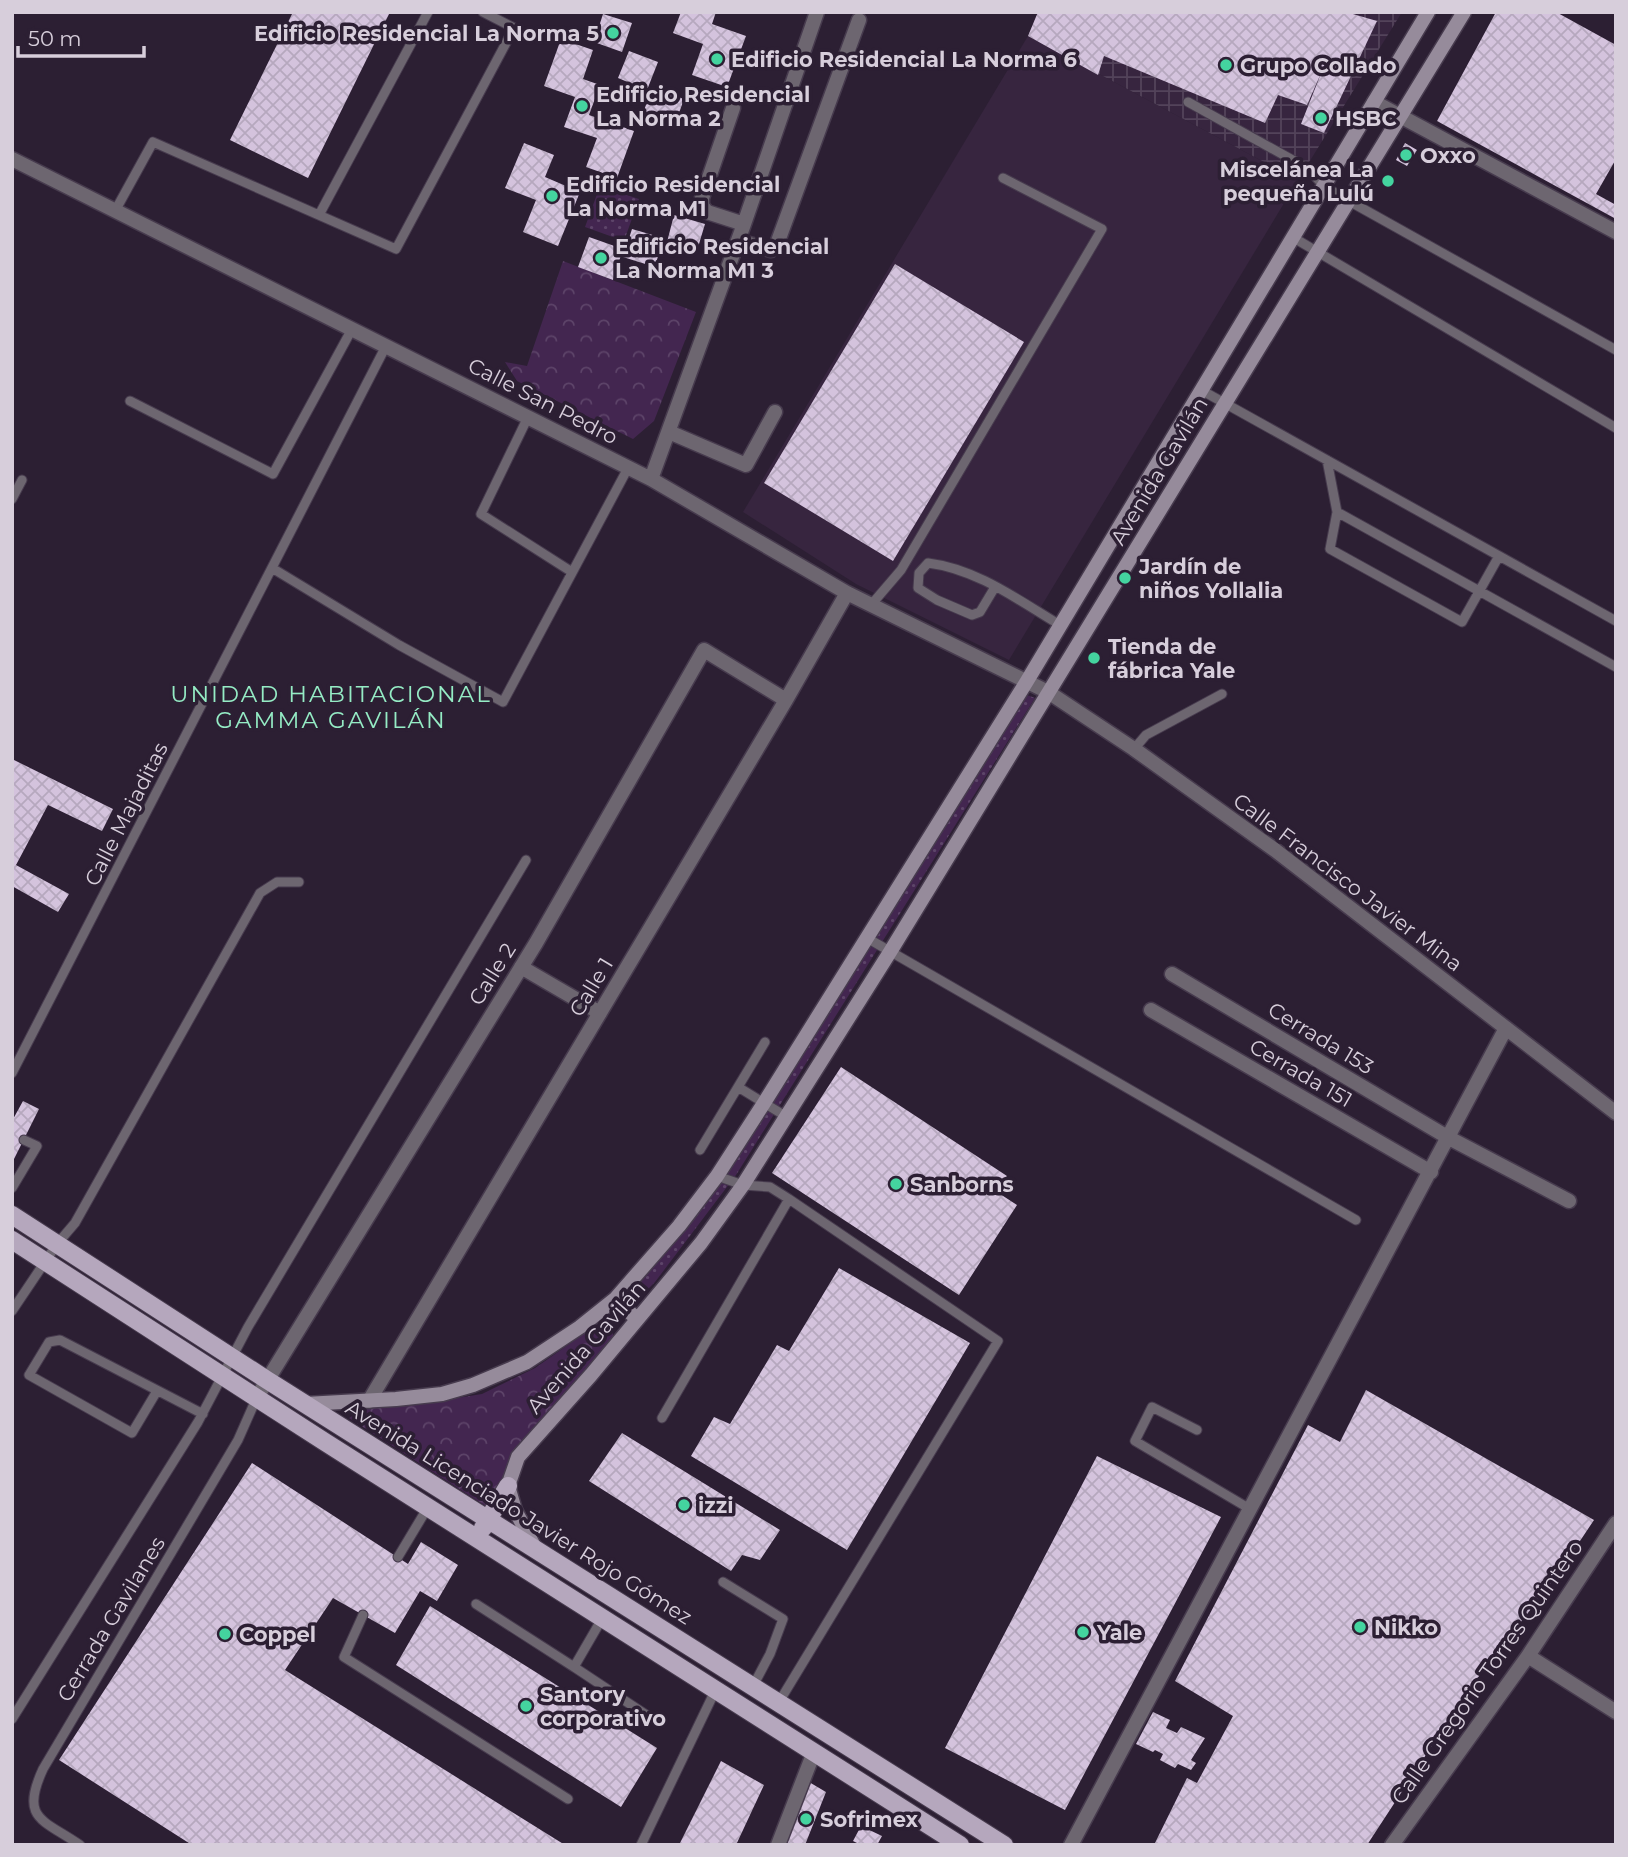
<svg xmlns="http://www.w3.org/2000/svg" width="1628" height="1857" viewBox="0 0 1628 1857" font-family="Montserrat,sans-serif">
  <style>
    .built { fill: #37253f }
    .industrial { fill: url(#industrial-grid) }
    .grass { fill: url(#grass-dots) }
    .park { fill: url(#park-crowns) }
    .building { fill: url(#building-cross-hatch) }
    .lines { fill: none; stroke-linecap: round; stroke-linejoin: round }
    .lane-casing { stroke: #473b4e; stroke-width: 11 }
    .street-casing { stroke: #473b4e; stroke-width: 17 }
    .secondary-casing { stroke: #473b4e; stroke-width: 17 }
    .primary-casing { stroke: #473b4e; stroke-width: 20 }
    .lane { stroke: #6d6670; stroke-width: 9 }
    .street { stroke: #6d6670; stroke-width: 14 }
    .secondary { stroke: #968b9b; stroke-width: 14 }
    .primary { stroke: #b5a7bd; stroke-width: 18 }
    .poi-dot { fill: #44d49f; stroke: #2c1f33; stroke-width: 2.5 }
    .labels { text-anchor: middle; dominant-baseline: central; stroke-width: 7; stroke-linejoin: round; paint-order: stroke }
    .poi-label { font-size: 21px; font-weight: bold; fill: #d7cedb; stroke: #2c1f33; text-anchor: start }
    .street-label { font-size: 21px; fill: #d7cedb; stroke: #2c1f33 }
    .neighbourhood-label { font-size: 23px; letter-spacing: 2px; fill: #95ecc5; stroke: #2c1f33 }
  </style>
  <defs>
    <pattern id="industrial-grid" width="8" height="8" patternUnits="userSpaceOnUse" patternTransform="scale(1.75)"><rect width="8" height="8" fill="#37253f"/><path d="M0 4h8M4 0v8" fill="none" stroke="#53435a"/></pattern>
    <pattern id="grass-dots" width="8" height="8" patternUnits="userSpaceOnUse" patternTransform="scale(1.75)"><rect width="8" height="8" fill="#432650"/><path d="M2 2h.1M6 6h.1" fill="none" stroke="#5d4469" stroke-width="1.8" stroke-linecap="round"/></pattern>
    <pattern id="park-crowns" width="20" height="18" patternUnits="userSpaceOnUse" patternTransform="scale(1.75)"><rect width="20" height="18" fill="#432650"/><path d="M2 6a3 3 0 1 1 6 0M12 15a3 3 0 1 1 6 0" fill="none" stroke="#5d4469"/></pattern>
    <pattern id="building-cross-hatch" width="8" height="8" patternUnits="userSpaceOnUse" patternTransform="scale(1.75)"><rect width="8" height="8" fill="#d4c3dd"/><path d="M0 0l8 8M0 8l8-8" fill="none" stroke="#b6a8be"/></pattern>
  </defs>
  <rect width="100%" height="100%" fill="#2c1f33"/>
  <path class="built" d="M1028 36 1298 180 1009 660 856 584 743 512Z"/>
  <path class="industrial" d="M1038 12H1402L1298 180 1028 36Z"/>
  <path class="grass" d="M600 186 639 199 624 241 585 227Z
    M1027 695 1035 698 736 1175 655 1282 648 1289H641L638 1286 640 1279 682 1231 729 1171Z"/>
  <path class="park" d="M563 261 696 312 654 421 633 439 517 381 505 362 527 366Z
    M605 1319C613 1327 614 1334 613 1345L560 1407 492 1510 349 1418 370 1406 420 1404 482 1394 535 1368Z"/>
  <path class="building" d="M293 12H390L308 178 230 140Z
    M681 12H716L712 24 746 36 727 87 692 75 703 44 673 33Z
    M1038 12H1346L1377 21 1324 133 1301 124 1322 71 1307 105 1278 95 1265 123 1104 56 1098 75 1028 36Z
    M1496 12H1556L1616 45V159L1596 194 1616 205V219L1437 121Z
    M603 14 632 23 622 52 594 42Z
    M561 39 593 50 583 79 600 85 589 115 634 131 617 178 586 167 597 138 564 127 575 97 544 86Z
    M629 51 658 62 647 90 618 78Z
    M652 88 684 99 674 127 642 116Z
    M524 143 554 155 545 177 580 192 558 246 523 232 536 200 505 188Z
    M1405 143 1417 150 1407 166 1396 160Z
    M674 215 705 224 696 254 666 246Z
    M632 229 663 238 655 267 623 257Z
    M589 237 623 249 613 280 578 267Z
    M895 264 1024 342 893 561 764 483Z
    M12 759 113 809 102 831 48 805 16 865 69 894 58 912 12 886Z
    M841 1067 1007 1176 997 1192 1017 1205 959 1295 772 1173Z
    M23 1101 39 1109 12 1163V1121Z
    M839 1268 970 1343 847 1550 691 1456 714 1417 730 1424 777 1345 789 1351Z
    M1366 1390 1594 1520 1558 1574 1469 1689 1367 1845H1154L1187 1778 1197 1783 1233 1716 1175 1681 1308 1425 1340 1442Z
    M622 1433 780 1530 760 1560 742 1555 731 1571 589 1481Z
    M1097 1456 1221 1517 1065 1810 945 1748Z
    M252 1463 408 1564 421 1542 458 1565 437 1601 420 1591 395 1633 333 1598 285 1670 565 1845H192L59 1760Z
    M430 1606 657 1748 621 1807 396 1665Z
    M1153 1712 1170 1720 1166 1728 1177 1733 1181 1727 1205 1738 1191 1760 1196 1763 1191 1770 1178 1764 1175 1768 1160 1760 1163 1754 1155 1750 1153 1752 1136 1744Z
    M721 1761 764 1785 736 1845H683L680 1843Z
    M809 1782 826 1792 805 1845H786Z
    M861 1826 882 1836 877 1845H861L853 1841Z"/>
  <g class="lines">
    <defs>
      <path id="lane" d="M1188 102 1307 168 1325 187 1349 201 1616 350
        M115 211 153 142 396 249 514 28 483 12
        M319 215 428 12
        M1294 238 1616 428
        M1201 390 1616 621
        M130 401 273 474 352 329
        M528 417 481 514 572 572
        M1327 460 1337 512 1616 667
        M12 499 22 480
        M1337 512 1330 549 1462 622 1499 556
        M272 568 399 645 503 702 628 468
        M995 587 980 612 972 615 937 600 918 588 919 573 928 563C977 569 1018 600 1060 625
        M871 605 901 570 1102 229 1003 178
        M1134 749 1146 735 1222 694
        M867 938 1356 1220
        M12 1073 386 346
        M738 1087 787 1117
        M700 1150 765 1042
        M12 1188 37 1146 24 1140
        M12 1311 57 1244 75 1223 260 893 277 882H299
        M157 1391 132 1433 29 1375 49 1342 60 1340 203 1414
        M662 1418 789 1199 770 1187 743 1185 717 1176
        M1197 1430 1152 1407 1135 1441 1250 1509
        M398 1557 428 1507
        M723 1582 783 1619 770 1654 753 1686
        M476 1604 574 1667 603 1617
        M363 1615 344 1657 568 1799
        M574 1667 657 1722
        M779 1702 998 1341 789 1199
        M12 1719 198 1422 248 1327 526 860
        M80 1845C42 1819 20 1819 43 1769L238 1440 257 1397
        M641 1845 716 1689"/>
      <path id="street" d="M1374 102 1616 232
        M733 108 702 198V206L707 212 744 224
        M12 159 651 479 847 593 1048 692 1134 749 1275 850 1616 1113
        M738 241 771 250 777 244 859 20
        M669 432 746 465 775 412
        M651 479 744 224 817 12
        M521 967 600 1013
        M1172 974 1449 1138 1569 1201
        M1151 1010 1431 1172
        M257 1397 536 943 704 650 786 700
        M369 1401 786 700 847 593
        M1528 1656 1616 1712
        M778 1845 814 1752
        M1071 1845 1506 1028
        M1392 1845 1528 1656 1616 1523"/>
      <path id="secondary" d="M615 1299 637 1319
        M305 1404 396 1399 442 1394 473 1385 527 1362 580 1327 615 1299 679 1226 717 1176 764 1103 1027 681 1428 12
        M535 1548 515 1510 508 1486 518 1457 591 1375 701 1243 743 1185 890 952 1464 12"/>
      <path id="primary" d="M12 1215 267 1380 1004 1845
        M12 1240 325 1442 960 1845
        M483 1528 508 1486"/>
    </defs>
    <use href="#lane" class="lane-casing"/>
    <use href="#street" class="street-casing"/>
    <use href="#secondary" class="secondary-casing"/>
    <use href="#primary" class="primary-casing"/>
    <use href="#lane" class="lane"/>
    <use href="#street" class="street"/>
    <use href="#secondary" class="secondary"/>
    <use href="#primary" class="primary"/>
  </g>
  <g class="poi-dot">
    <circle cx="613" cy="33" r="7"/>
    <circle cx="717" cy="59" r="7"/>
    <circle cx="1226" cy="65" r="7"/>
    <circle cx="582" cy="106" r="7"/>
    <circle cx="1321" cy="118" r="7"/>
    <circle cx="1406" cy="155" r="7"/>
    <circle cx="1388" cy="181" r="7"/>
    <circle cx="552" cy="196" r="7"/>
    <circle cx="601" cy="258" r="7"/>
    <circle cx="1125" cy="578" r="7"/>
    <circle cx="1094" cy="658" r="7"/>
    <circle cx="896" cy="1184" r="7"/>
    <circle cx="684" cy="1505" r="7"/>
    <circle cx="1360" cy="1627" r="7"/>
    <circle cx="1083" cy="1632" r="7"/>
    <circle cx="225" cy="1634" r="7"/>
    <circle cx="526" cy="1706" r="7"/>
    <circle cx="806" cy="1819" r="7"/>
  </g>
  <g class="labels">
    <g class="poi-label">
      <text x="599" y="33" text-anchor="end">Edificio Residencial La Norma 5</text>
      <text x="731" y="59">Edificio Residencial La Norma 6</text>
      <text x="1240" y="65">Grupo Collado</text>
      <text x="596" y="94">Edificio Residencial<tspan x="596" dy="24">La Norma 2</tspan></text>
      <text x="1335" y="118">HSBC</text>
      <text x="1420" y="155">Oxxo</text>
      <text x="1374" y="169" text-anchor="end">Miscelánea La<tspan x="1374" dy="24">pequeña Lulú</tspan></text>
      <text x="566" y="184">Edificio Residencial<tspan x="566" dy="24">La Norma M1</tspan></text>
      <text x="615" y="246">Edificio Residencial<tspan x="615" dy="24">La Norma M1 3</tspan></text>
      <text x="1139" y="566">Jardín de<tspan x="1139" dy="24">niños Yollalia</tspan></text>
      <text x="1108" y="646">Tienda de<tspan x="1108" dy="24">fábrica Yale</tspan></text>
      <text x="910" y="1184">Sanborns</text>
      <text x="698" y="1505">izzi</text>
      <text x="1374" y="1627">Nikko</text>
      <text x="1097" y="1632">Yale</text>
      <text x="239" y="1634">Coppel</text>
      <text x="540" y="1694">Santory<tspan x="540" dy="24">corporativo</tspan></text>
      <text x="820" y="1819">Sofrimex</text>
    </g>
    <g class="street-label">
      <text transform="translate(543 401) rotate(27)">Calle San Pedro</text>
      <text transform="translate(1159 471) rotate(-59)">Avenida Gavilán</text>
      <text transform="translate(126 814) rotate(-63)">Calle Majaditas</text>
      <text transform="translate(1348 882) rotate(37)">Calle Francisco Javier Mina</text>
      <text transform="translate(492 974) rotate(-58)">Calle 2</text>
      <text transform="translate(591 987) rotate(-59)">Calle 1</text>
      <text transform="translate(1321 1038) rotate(31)">Cerrada 153</text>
      <text transform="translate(1301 1073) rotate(30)">Cerrada 151</text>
      <text transform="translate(586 1347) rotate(-49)">Avenida Gavilán</text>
      <text transform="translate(519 1512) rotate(32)">Avenida Licenciado Javier Rojo Gómez</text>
      <text transform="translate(111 1619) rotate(-59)">Cerrada Gavilanes</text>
      <text transform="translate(1487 1672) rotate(-55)">Calle Gregorio Torres Quintero</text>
    </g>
    <g class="neighbourhood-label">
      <text x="331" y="694">UNIDAD HABITACIONAL<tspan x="331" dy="26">GAMMA GAVILÁN</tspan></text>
    </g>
  </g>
  <rect width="1628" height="1857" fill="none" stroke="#d7cedb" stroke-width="28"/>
  <path d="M18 46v10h126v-10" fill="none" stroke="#d7cedb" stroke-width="3.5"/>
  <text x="28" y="46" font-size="21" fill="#d7cedb" stroke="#2c1f33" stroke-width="5" paint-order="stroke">50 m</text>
</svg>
